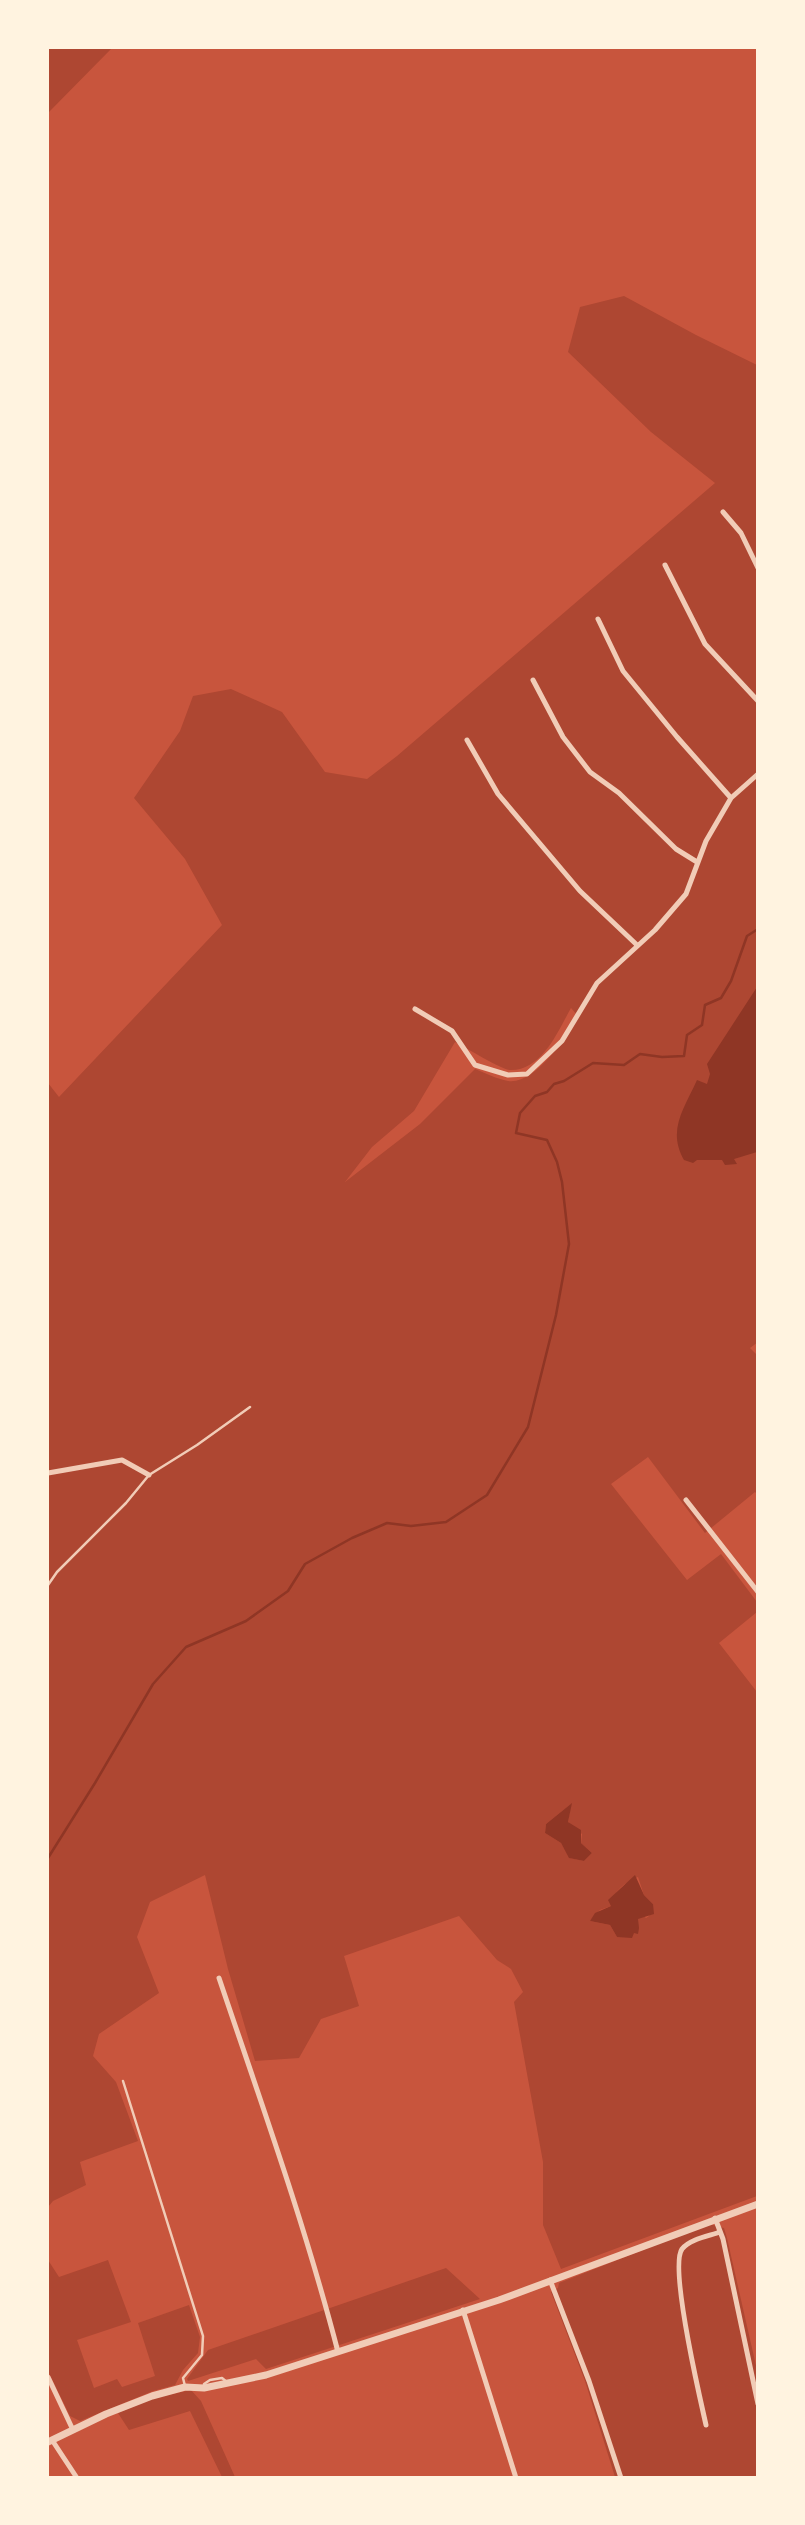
<svg xmlns="http://www.w3.org/2000/svg" width="805" height="2525" font-family="Ubuntu,sans-serif">
<style>
.green{fill:#ae4732;fill-rule:evenodd}
.water{fill:#8f3625}
.lines{fill:none;stroke-linecap:round;stroke-linejoin:round}
.stream{stroke:#8f3625;stroke-width:2.5}
.service{stroke:#f1ccb7;stroke-width:2.5}
.minor{stroke:#f1ccb7;stroke-width:5}
.tertiary{stroke:#f1ccb7;stroke-width:7}
</style>
<rect width="100%" height="100%" fill="#c8553d"/>
<path class="green" d="M48 48H112L48 113Z
M624 296 696 335 757 365 758 1342 750 1348 758 1356 757 1494 755 1492 705 1533 648 1457 611 1484 687 1580 721 1554 757 1602V1612L719 1643 757 1692V2196L561 2269 543 2225V2162L514 2002 523 1992 511 1969 497 1960 459 1916 344 1956 359 2006 321 2019 299 2058 255 2061 228 1969 205 1875 150 1902 137 1937 159 1993 99 2034 93 2056 116 2082 138 2141 80 2162 86 2185 53 2201 48 2207V1083L59 1097 222 925 185 859 134 798 180 731 193 696 231 689 282 712 325 772 367 779 397 756 715 483 651 432 568 352 580 307ZM571 1008 579 1017C566 1037 535 1085 508 1081 497 1079 485 1073 475 1069L420 1124 345 1182 372 1147 414 1111 455 1042C465 1047 502 1070 510 1070 542 1071 558 1031 571 1008ZM571 1804 568 1822 582 1834 581 1843 592 1853 584 1861 570 1858 561 1843 545 1833 546 1824ZM638 1877 644 1895 653 1904 649 1916 646 1918 643 1915 637 1919 627 1937H617L610 1925 590 1921 600 1910 611 1906C613 1891 624 1883 638 1877Z
M709 2224 724 2228 727 2238 757 2370V2477H615L585 2381 551 2292 558 2288 559 2283Z
M48 2260 59 2277 108 2260 131 2322 77 2340 94 2388 117 2379 122 2387 155 2376 138 2323 189 2305 200 2337 198 2353 183 2370 175 2385 153 2391 80 2421 70 2416 48 2371Z
M446 2268 480 2299 266 2369 256 2359 188 2381 187 2379 208 2350Z
M191 2390 201 2401 235 2477H222L190 2411 129 2430 118 2413 154 2398Z"/>
<path class="water" d="M757 987V1152L734 1159 737 1164 725 1165 722 1160H697L693 1163 684 1160C667 1130 684 1109 697 1080L707 1084 710 1074 707 1064Z
M572 1803 568 1822 581 1830V1843L592 1853 584 1861 569 1858 561 1843 545 1833 546 1824Z
M635 1875 644 1895 653 1904 654 1914 638 1919 639 1928 638 1934 634 1933 632 1938 617 1937 610 1925 590 1921 595 1913 611 1906 608 1900Z"/>
<g class="lines">
<path class="stream" d="M48 1858 95 1783 153 1684 186 1647 246 1621 288 1591 305 1564 352 1538 387 1523 411 1526 446 1522 487 1495 528 1427 556 1315 569 1244 562 1182 557 1162 547 1140 516 1133 520 1113 535 1096 547 1092 554 1084 564 1081 593 1063 624 1065 640 1054 662 1057 684 1056 687 1035 702 1025 705 1005 721 998 731 981 747 936 758 929"/>
<path class="service" d="M48 1585 57 1572 126 1503 149 1475 197 1445 250 1407
M123 2081 203 2336 202 2355 183 2378 185 2386
M204 2387V2384L210 2380 222 2378 227 2382"/>
<path class="minor" d="M723 512 741 533 758 568
M665 565 705 644 758 701
M598 619 623 671 677 737 731 798
M533 680 563 737 590 772 619 793 676 849 697 862
M467 740 498 794 580 891 637 945
M415 1009 452 1031 475 1065 508 1075 527 1074 562 1041 597 983 655 930 686 894 706 841 731 798 758 774
M48 1473 122 1460 149 1475
M686 1500 758 1592
M219 1978C261 2102 305 2225 338 2352
M715 2218 723 2239 758 2404
M550 2280 589 2381 621 2478
M463 2310 516 2478
M48 2377 73 2430
M706 2425C700 2398 669 2267 682 2249 690 2239 709 2236 720 2232
M52 2440 77 2478"/>
<path class="tertiary" d="M48 2442 106 2414 152 2396 185 2387 204 2388 266 2375 499 2300 758 2204"/>
</g>
<rect width="805" height="2525" fill="none" stroke="#fff3e0" stroke-width="98"/>
</svg>
